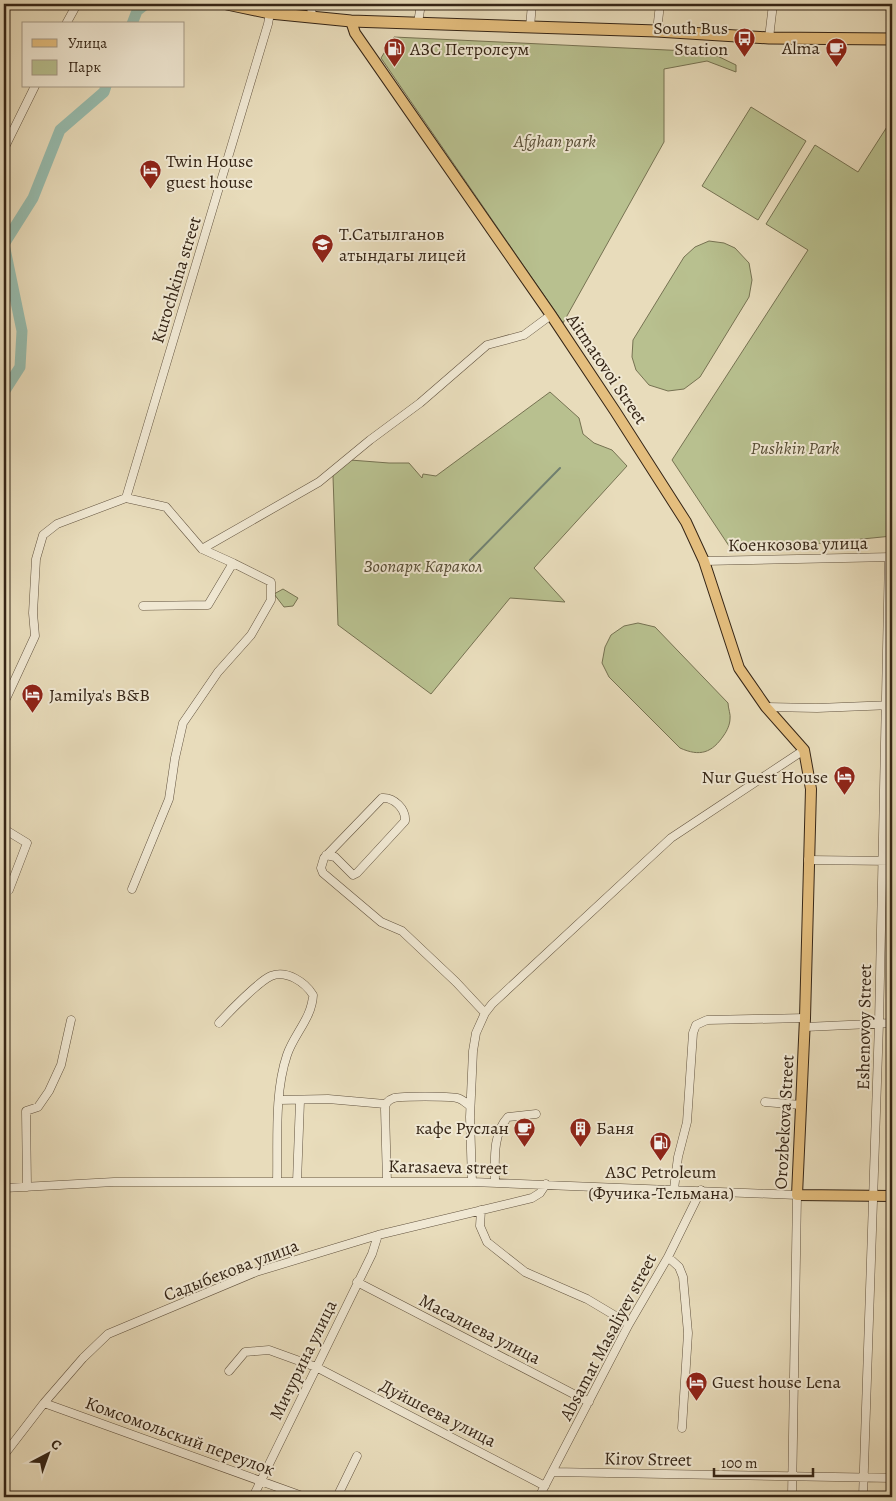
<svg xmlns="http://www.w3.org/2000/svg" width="896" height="1501" font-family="Alegreya,serif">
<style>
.green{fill:#b8c08f;stroke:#767252}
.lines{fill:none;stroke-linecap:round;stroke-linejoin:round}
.stream{stroke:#708071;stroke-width:2}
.river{stroke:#97bcae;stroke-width:11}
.minor-casing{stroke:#62533f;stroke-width:9}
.major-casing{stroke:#352516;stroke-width:12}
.highway-casing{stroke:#352516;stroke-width:13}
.minor{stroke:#f0e8d3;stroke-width:8}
.major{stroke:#e4be7e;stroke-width:10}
.highway{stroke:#e4be7e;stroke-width:11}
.labels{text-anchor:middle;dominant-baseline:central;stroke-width:4;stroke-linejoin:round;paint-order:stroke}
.poi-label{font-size:18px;fill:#352516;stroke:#f0e8d3;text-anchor:start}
.park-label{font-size:18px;font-style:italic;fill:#564c34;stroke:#f0e8d3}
.street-label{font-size:18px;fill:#352516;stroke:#f0e8d3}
</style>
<rect width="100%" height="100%" fill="#e8dcbb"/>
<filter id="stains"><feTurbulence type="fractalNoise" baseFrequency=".004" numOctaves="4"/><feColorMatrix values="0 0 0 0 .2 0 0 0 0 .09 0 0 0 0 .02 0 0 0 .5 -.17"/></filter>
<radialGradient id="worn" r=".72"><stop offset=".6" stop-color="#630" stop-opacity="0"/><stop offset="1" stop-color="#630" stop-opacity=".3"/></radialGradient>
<path class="green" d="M394 37 709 52 736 65V72L707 61 664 69V142L563 323 381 58Z
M751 107 806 141 758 220 702 186Z
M892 119V536L733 552 672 460 808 250 766 224 815 145 858 172Z
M709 241 724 243 735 248 749 263 752 280 749 297 700 377 684 389 668 391 649 385 636 370 632 357 633 340 684 257 695 247Z
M550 392 579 418 583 434 594 443 612 450 627 466 534 568 565 602 510 598 431 694 338 625 333 476 350 460 389 463H409L422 478 423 474 436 476Z
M283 589 298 598 293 606 284 607 274 594Z
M638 623 655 627 728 703C728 708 731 715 730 719 730 724 727 731 724 735 712 753 700 757 680 748L609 677 602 663 605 647 611 635 624 626Z"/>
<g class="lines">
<path class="stream" d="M470 560 560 468"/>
<path class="river" d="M132 24 137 11 146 4
M4 392 20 367 22 331 4 244 33 198 60 130 104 92 106 86"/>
<defs>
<path id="minor" d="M311 18 312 4
M418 23 421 4
M66 24 77 4
M530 27 532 4
M657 31 660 4
M769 38 773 4
M4 149 35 86
M126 498 268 24 270 13
M126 498 166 507 202 549 233 563 208 605 143 606
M202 549 319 482 370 440 420 403 487 345 524 335 551 315
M704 561 892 557
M4 703 35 636 33 613 36 559 43 535 57 524 126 498
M766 707 817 708 892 705
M4 829 27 843 9 890
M326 855 335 857 353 875 357 873 405 821C406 809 394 797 382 798L324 858 321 868 323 873 381 922 402 931 456 982 485 1013
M808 860 892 861
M132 889 169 799 175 758 183 723 218 672 251 635 271 600V582L233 563
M219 1023C228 1013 259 981 271 976 287 970 305 982 313 995 312 1018 294 1034 287 1055 274 1093 278 1142 277 1182
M805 1027 892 1023
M279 1100 328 1099 385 1104
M765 1102 801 1105
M297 1182 300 1101
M387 1182 385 1109C385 1103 388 1100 394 1098 402 1096 448 1096 457 1098 462 1099 466 1103 470 1106
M472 1182 470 1117 473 1051 476 1033 485 1013 492 1004 671 838 804 750
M495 1183C495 1161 492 1134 508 1117L536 1114
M27 1187 26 1111 38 1107 49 1091 61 1065 71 1020
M4 1188 114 1182H472L797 1195 792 1497
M674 1189 678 1157 687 1122 693 1033 696 1025 707 1020 805 1018
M481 1210 480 1226 487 1242 525 1272 587 1299 629 1324
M668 1257 679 1267 683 1277 688 1333 682 1428
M357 1282 589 1402
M229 1371 245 1352 269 1350 316 1367 545 1486
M44 1403 305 1497
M4 1455 44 1403 83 1358 108 1334 256 1272 378 1235 532 1198 540 1193 546 1184
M552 1472 892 1478
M253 1497 372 1254 378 1235
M337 1497 357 1456
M539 1497 629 1324 668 1257 701 1190
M863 1497 879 1023 889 557"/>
<path id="major" d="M351 21 355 33 551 315 615 411 686 522 704 561 739 668 766 707 804 750 811 789 805 1018 797 1195 892 1196"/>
<path id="highway" d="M227 4 270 13 351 21 657 31 769 38 892 39"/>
</defs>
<use href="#minor" class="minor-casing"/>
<use href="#major" class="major-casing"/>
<use href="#highway" class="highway-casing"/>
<use href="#minor" class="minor"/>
<use href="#major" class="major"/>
<use href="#highway" class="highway"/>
</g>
<defs>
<symbol id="bus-pin" viewBox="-11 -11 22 30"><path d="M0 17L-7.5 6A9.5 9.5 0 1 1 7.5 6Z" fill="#8f2418" stroke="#f0e8d3"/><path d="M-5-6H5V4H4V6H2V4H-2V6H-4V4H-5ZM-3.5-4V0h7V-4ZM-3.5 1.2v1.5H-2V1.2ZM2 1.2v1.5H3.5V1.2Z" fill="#fff"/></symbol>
<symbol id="cafe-pin" viewBox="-11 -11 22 30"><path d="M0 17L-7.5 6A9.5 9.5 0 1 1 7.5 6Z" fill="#8f2418" stroke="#f0e8d3"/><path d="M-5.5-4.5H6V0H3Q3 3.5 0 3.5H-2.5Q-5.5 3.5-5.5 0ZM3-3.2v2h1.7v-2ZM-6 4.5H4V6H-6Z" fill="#fff"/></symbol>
<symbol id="fuel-pin" viewBox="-11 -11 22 30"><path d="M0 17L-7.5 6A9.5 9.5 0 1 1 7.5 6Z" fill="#8f2418" stroke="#f0e8d3"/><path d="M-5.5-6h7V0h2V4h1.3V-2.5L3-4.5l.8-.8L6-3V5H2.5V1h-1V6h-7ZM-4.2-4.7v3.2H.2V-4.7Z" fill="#fff"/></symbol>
<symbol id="hotel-pin" viewBox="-11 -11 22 30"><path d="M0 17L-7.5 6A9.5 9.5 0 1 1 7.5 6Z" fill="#8f2418" stroke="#f0e8d3"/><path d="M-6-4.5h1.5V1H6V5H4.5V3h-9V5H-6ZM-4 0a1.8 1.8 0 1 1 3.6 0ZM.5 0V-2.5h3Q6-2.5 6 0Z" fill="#fff"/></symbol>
<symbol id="school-pin" viewBox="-11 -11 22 30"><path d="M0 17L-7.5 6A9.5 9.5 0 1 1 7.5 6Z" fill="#8f2418" stroke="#f0e8d3"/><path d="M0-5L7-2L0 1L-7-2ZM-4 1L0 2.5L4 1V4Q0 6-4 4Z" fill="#fff"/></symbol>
<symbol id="building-pin" viewBox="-11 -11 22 30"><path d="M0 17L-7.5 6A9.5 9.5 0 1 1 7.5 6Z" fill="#8f2418" stroke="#f0e8d3"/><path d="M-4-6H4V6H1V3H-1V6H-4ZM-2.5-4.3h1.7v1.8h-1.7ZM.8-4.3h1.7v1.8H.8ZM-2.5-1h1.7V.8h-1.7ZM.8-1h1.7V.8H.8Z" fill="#fff"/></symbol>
</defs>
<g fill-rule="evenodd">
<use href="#bus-pin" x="732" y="26" width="25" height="34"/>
<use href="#cafe-pin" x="824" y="36" width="25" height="34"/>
<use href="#fuel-pin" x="382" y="36" width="25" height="34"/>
<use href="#hotel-pin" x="138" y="158" width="25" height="34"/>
<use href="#school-pin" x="310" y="232" width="25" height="34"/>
<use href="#hotel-pin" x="20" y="682" width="25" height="34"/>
<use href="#hotel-pin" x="832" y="764" width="25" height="34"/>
<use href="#cafe-pin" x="512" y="1116" width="25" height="34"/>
<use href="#building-pin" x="568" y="1116" width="25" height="34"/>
<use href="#fuel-pin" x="648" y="1130" width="25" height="34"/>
<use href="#hotel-pin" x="684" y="1370" width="25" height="34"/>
</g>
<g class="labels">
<g class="poi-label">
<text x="728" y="28" text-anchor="end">South Bus<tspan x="728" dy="21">Station</tspan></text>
<text x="820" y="48" text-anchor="end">Alma</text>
<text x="410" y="49">АЗС Петролеум</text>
<text x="166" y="161">Twin House<tspan x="166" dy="21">guest house</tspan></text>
<text x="339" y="234">Т.Сатылганов<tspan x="339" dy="21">атындагы лицей</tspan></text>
<text x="49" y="695">Jamilya's B&amp;B</text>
<text x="828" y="777" text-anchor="end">Nur Guest House</text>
<text x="509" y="1128" text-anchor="end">кафе Руслан</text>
<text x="596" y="1128">Баня</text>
<text x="661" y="1172" text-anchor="middle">АЗС Petroleum<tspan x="661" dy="21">(Фучика-Тельмана)</tspan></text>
<text x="712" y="1382">Guest house Lena</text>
</g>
<g class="park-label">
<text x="555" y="141">Afghan park</text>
<text x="795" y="448">Pushkin Park</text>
<text x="423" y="566">Зоопарк Каракол</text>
</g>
<g class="street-label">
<text transform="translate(176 280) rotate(-73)">Kurochkina street</text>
<text transform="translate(607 369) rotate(56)">Aitmatovoi Street</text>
<text transform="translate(798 544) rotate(-1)">Коенкозова улица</text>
<text transform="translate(864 1027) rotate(-89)">Eshenovoy Street</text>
<text transform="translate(784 1122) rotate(-87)">Orozbekova Street</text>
<text transform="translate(448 1167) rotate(1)">Karasaeva street</text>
<text transform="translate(231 1270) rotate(-21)">Садыбекова улица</text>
<text transform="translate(480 1329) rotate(27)">Масалиева улица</text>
<text transform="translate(608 1337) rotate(-62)">Absamat Masaliyev street</text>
<text transform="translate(303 1360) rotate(-64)">Мичурина улица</text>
<text transform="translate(438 1413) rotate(27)">Дуйшеева улица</text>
<text transform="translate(180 1436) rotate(20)">Комсомольский переулок</text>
<text transform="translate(648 1459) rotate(1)">Kirov Street</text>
</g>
</g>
<rect width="896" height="1501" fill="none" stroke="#e8dcbb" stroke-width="20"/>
<rect x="5" y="5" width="886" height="1491" fill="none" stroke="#352516" stroke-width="2.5"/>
<rect x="10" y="10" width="876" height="1481" fill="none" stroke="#352516"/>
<rect x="22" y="22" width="162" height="65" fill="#f0e8d3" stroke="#a59a87"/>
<rect x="32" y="39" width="25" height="8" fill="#e4be7e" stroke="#a59a87"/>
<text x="68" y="48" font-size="15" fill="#352516">Улица</text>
<rect x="32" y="60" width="25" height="15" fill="#b8c08f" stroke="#a59a87"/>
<text x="68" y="72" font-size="15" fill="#352516">Парк</text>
<g transform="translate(48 1454) rotate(41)" stroke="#f0e8d3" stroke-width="4" paint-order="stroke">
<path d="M0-4L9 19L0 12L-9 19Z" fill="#352516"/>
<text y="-8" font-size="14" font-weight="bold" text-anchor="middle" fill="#352516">С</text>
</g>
<path d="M714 1468v8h99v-8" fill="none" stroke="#352516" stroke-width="2.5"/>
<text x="721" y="1468" font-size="15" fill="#352516" stroke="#f0e8d3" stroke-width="4" paint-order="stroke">100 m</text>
<rect width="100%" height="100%" filter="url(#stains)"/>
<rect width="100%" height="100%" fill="url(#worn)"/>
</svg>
